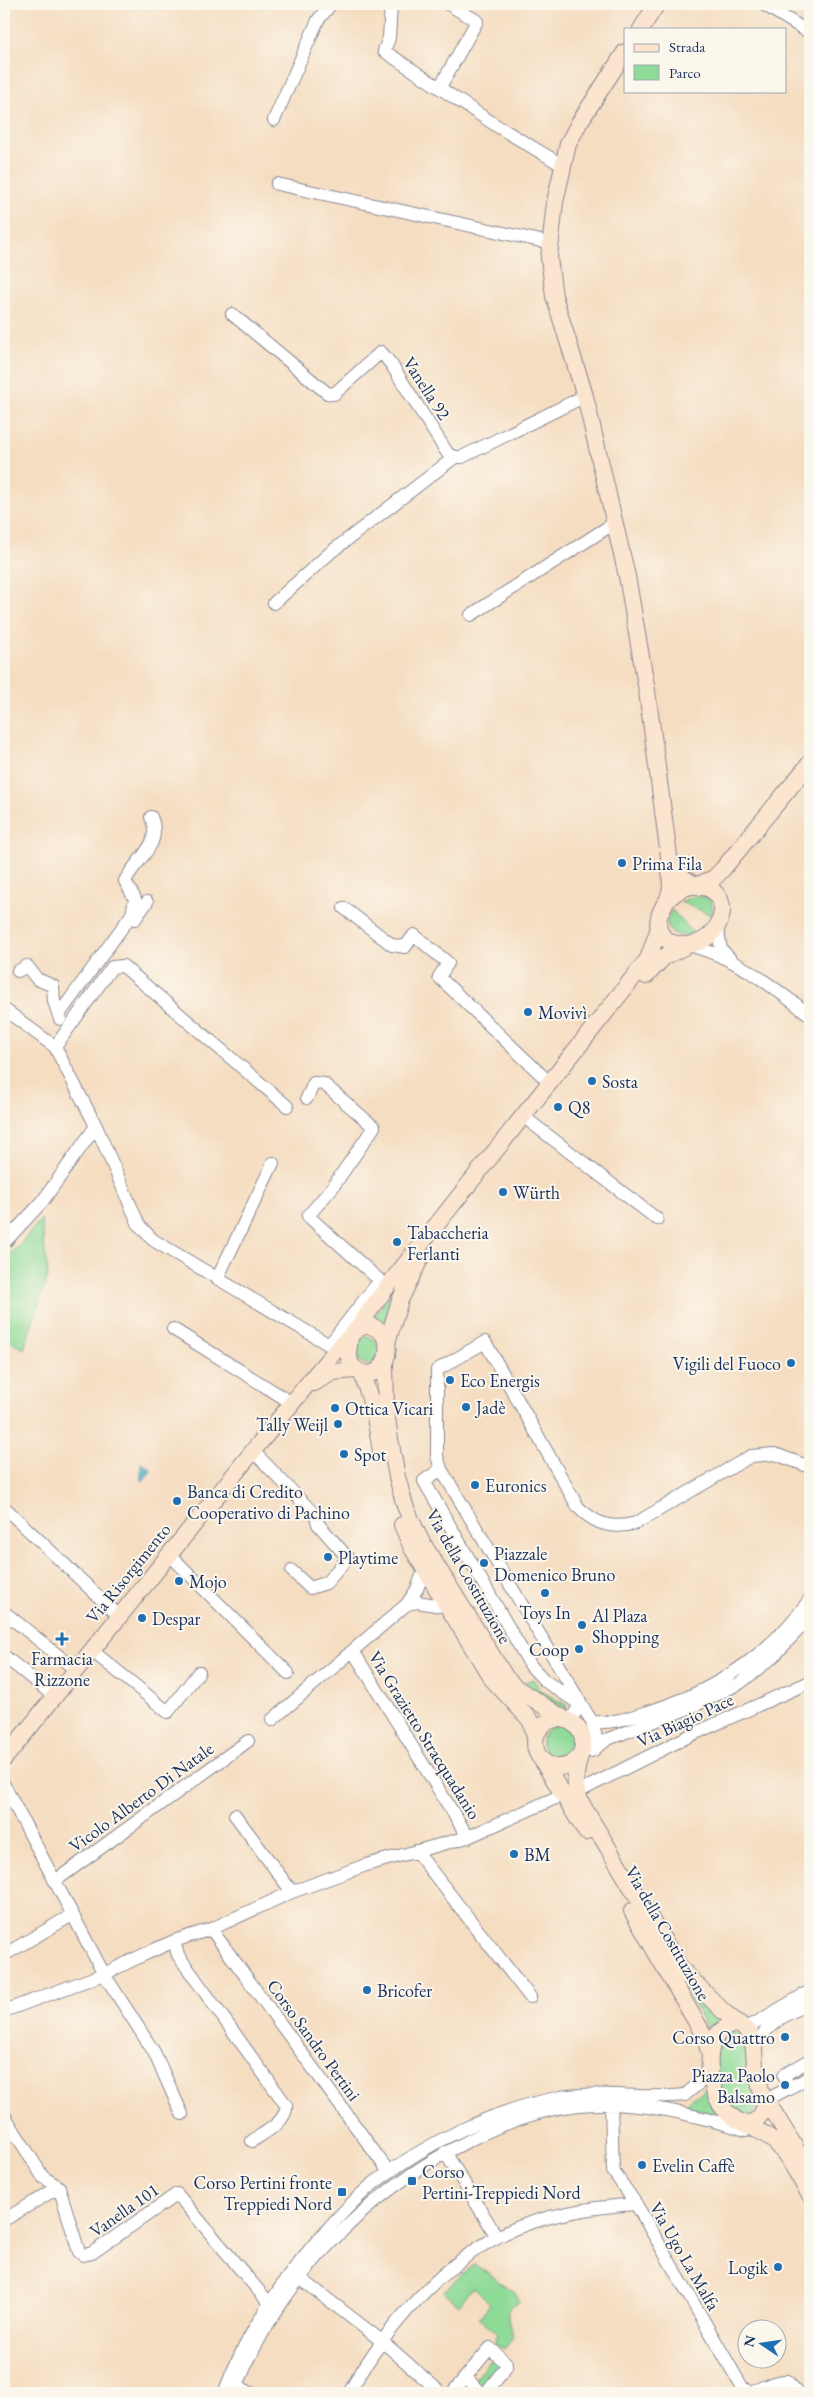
<svg xmlns="http://www.w3.org/2000/svg" width="814" height="2397" font-family="'EB Garamond',serif">
<style>
.green{fill:#8eda97;stroke:#54847a}
.water{fill:#46adc6;stroke:#306e92}
.lines{fill:none;stroke-linecap:round;stroke-linejoin:round}
.street-casing{stroke:#888690;stroke-width:14}
.secondary-casing{stroke:#888690;stroke-width:18}
.street{stroke:#fff;stroke-width:12}
.secondary{stroke:#fce5cf;stroke-width:16}
.poi-dot{fill:#1f6fb2;stroke:#fbf7ec;stroke-width:2}
.labels{text-anchor:middle;dominant-baseline:central;stroke-width:4;stroke-linejoin:round;paint-order:stroke}
.street-label{font-size:18px;fill:#1b2f5e;stroke:#fbf7ec}
.poi-label{font-size:18px;fill:#1b2f5e;stroke:#fbf7ec;text-anchor:start}
</style>
<rect width="100%" height="100%" fill="#fbf7ec"/>
<filter id="ink" filterUnits="userSpaceOnUse"><feTurbulence type="fractalNoise" baseFrequency=".02" numOctaves="2"/><feDisplacementMap in="SourceGraphic" scale="10" xChannelSelector="R" yChannelSelector="G"/><feConvolveMatrix kernelMatrix="1 2 1 2 8 2 1 2 1" color-interpolation-filters="sRGB"/></filter>
<filter id="wash" filterUnits="userSpaceOnUse"><feTurbulence type="fractalNoise" baseFrequency=".0096" numOctaves="4" result="noise"/><feDisplacementMap in="SourceGraphic" scale="20" xChannelSelector="R" yChannelSelector="G"/><feGaussianBlur stdDeviation="1.12" result="paint"/><feColorMatrix in="noise" values="0 0 0 0 0 0 0 0 0 0 0 0 0 0 0 0 0 1.4 0 .05"/><feComposite in="paint" operator="in"/></filter>
<g filter="url(#wash)">
<rect width="100%" height="100%" fill="#f5ddc1"/>
<path class="green" d="M695 896 706 897 712 902V915L680 902Z
M672 910 694 934C683 937 677 936 668 929L667 918Z
M41 1219 48 1276 24 1349 4 1337V1259L19 1246Z
M400 1282 386 1327 371 1320Z
M367 1336 376 1340C381 1350 379 1360 369 1366L359 1361 358 1342Z
M533 1679 541 1691 566 1705 567 1710 520 1684Z
M542 1742a17 17 0 1 1 34 0a17 17 0 1 1-34 0Z
M679 1975 725 2021 710 2035Z
M730 2031 743 2033 760 2103 752 2116 743 2117 735 2114 718 2082 716 2054 724 2036Z
M708 2087 723 2116 687 2107 688 2102Z
M474 2264 514 2292 519 2302C501 2308 510 2325 513 2338L504 2349 495 2344 498 2333 479 2318 490 2304 473 2287 459 2305 443 2292Z
M495 2360 502 2365 483 2388 475 2379 488 2362Z"/>
<path class="water" d="M141 1463 150 1468 151 1471 143 1481 141 1478Z"/>
</g>
<g filter="url(#ink)">
<g class="lines">
<defs>
<path id="street" d="M391 4 389 38 384 51 497 126 562 165
M763 4 810 33
M440 87 477 21 448 4
M274 120 318 20 331 4
M277 184 550 243
M232 314 327 393 334 394 381 352 391 364 448 454 455 457H462L585 396
M274 603 331 552 455 457
M471 615 616 522
M344 908 392 945 405 947 414 935 448 963 439 977 551 1084
M135 919 147 902
M717 927 721 949 730 959
M689 945C740 959 770 985 810 1015
M18 971 27 966 37 979 53 986 54 1001 60 1019
M4 1009 55 1047 96 1126 139 1225 153 1240 336 1349
M60 1013 132 914 135 899 125 881C137 857 163 846 151 817
M55 1047 112 967 123 966 287 1106
M307 1098 314 1083 324 1084 374 1127 332 1188 308 1216 387 1287
M524 1117 657 1219
M4 1243 42 1202 96 1126
M217 1279 273 1163
M173 1329 292 1403
M329 1345 380 1280
M253 1451 316 1516 318 1524 348 1558 326 1583 310 1588 292 1571
M441 1469 424 1481 531 1666 545 1681 578 1703
M4 1507 119 1616
M169 1554 288 1673
M407 1604 417 1602 448 1607
M4 1612 76 1670
M91 1650 168 1712 199 1672
M353 1651 468 1837
M4 1656 54 1696
M272 1720 407 1604 417 1589 425 1568
M570 1721 580 1705
M592 1722C614 1724 631 1717 651 1711 716 1690 770 1655 810 1599
M594 1750 596 1737 592 1722 441 1469 437 1456V1370L485 1342 578 1507C595 1524 612 1530 636 1523L751 1456 775 1454 810 1467
M591 1751 608 1739 692 1707 740 1683 774 1656 810 1617
M4 1785 104 1974 154 2052 182 2114
M576 1793 691 1735 810 1682
M235 1815 292 1892
M416 1851 530 1997
M55 1881 248 1741
M211 1929 389 2172
M174 1941 178 1955 286 2105C288 2121 264 2133 252 2141
M4 1955 72 1915
M4 2011 104 1974 143 1955 174 1941 211 1929 292 1892 366 1865 468 1837 562 1795
M743 2027 754 2024 810 1991
M754 2050C766 2022 785 2016 810 2002
M790 2089 784 2075 810 2060
M766 2100 810 2077
M611 2104 613 2171 636 2204 742 2387 748 2392C762 2390 772 2380 787 2381L798 2393
M4 2115 43 2177 59 2187 79 2252 83 2255 92 2253 177 2194 269 2303
M445 2152 497 2237
M4 2220 59 2187
M300 2278 383 2342 441 2393
M466 2377 480 2393
M237 2386 251 2393
M224 2393C248 2329 286 2273 333 2223 346 2209 359 2195 374 2183 427 2142 494 2110 561 2097 602 2090 644 2100 685 2095L704 2079 709 2063
M234 2393C276 2284 364 2193 468 2141 503 2123 540 2109 579 2105 637 2100 691 2114 746 2130
M349 2393C385 2328 444 2259 514 2229 552 2213 595 2207 636 2204
M452 2393 490 2348 506 2363V2367L486 2393"/>
<path id="secondary" d="M641 29 657 4
M625 52 579 123 568 144 555 202 549 258 554 296 585 396 627 576 647 691 670 864 671 888 668 899
M670 864C677 872 684 880 694 884 702 888 711 886 717 895 722 901 723 909 721 917 709 960 642 950 662 909 668 896 680 888 695 885
M698 885 714 878 722 870 810 763
M646 976 664 957 686 946
M354 1332 387 1287 648 959 659 928
M387 1343 400 1300 421 1257
M385 1363 386 1411 390 1439 397 1477 405 1506 420 1539 506 1678 515 1687 564 1719
M362 1374 374 1411 381 1451
M314 1383 333 1372 356 1370
M402 1525 412 1548 492 1679 531 1721 535 1738
M535 1743a24 24 0 1 1 48 0a24 24 0 1 1-48 0Z
M582 1749C575 1773 571 1785 584 1808L681 1969 724 2012 751 2034 754 2050 755 2068 765 2105C762 2116 757 2122 745 2124
M540 1757 586 1832
M4 1759 292 1403C305 1389 352 1323 369 1326 405 1332 383 1397 351 1365L348 1353 350 1338
M632 1911 705 2037 710 2055
M740 2024C699 2025 706 2085 723 2108 736 2125 758 2126 774 2141 789 2155 799 2178 810 2195
M764 2096 810 2172"/>
</defs>
<use href="#street" class="street-casing"/>
<use href="#secondary" class="secondary-casing"/>
<use href="#street" class="street"/>
<use href="#secondary" class="secondary"/>
</g>
</g>
<g class="poi-dot">
<circle cx="622" cy="863" r="5"/>
<circle cx="528" cy="1012" r="5"/>
<circle cx="592" cy="1081" r="5"/>
<circle cx="558" cy="1107" r="5"/>
<circle cx="503" cy="1192" r="5"/>
<circle cx="397" cy="1242" r="5"/>
<circle cx="791" cy="1363" r="5"/>
<circle cx="450" cy="1380" r="5"/>
<circle cx="466" cy="1407" r="5"/>
<circle cx="335" cy="1408" r="5"/>
<circle cx="338" cy="1424" r="5"/>
<circle cx="344" cy="1454" r="5"/>
<circle cx="475" cy="1485" r="5"/>
<circle cx="177" cy="1501" r="5"/>
<circle cx="328" cy="1557" r="5"/>
<circle cx="484" cy="1563" r="5"/>
<circle cx="179" cy="1581" r="5"/>
<circle cx="545" cy="1593" r="5"/>
<circle cx="142" cy="1618" r="5"/>
<circle cx="582" cy="1625" r="5"/>
<path d="M59.5 1631.5h5v5h5v5h-5v5h-5v-5h-5v-5h5z"/>
<circle cx="579" cy="1649" r="5"/>
<circle cx="514" cy="1854" r="5"/>
<circle cx="367" cy="1990" r="5"/>
<circle cx="785" cy="2037" r="5"/>
<circle cx="785" cy="2085" r="5"/>
<circle cx="642" cy="2165" r="5"/>
<rect x="407" y="2176" width="10" height="10" rx="2.5"/>
<rect x="337" y="2187" width="10" height="10" rx="2.5"/>
<circle cx="778" cy="2267" r="5"/>
</g>
<g class="labels">
<g class="street-label">
<text transform="translate(427 388) rotate(57)">Vanella 92</text>
<text transform="translate(128 1573) rotate(-51)">Via Risorgimento</text>
<text transform="translate(469 1576) rotate(60)">Via della Costituzione</text>
<text transform="translate(685 1720) rotate(-25)">Via Biagio Pace</text>
<text transform="translate(425 1735) rotate(58)">Via Grazietto Stracquadanio</text>
<text transform="translate(141 1797) rotate(-36)">Vicolo Alberto Di Natale</text>
<text transform="translate(668 1933) rotate(60)">Via della Costituzione</text>
<text transform="translate(314 2040) rotate(54)">Corso Sandro Pertini</text>
<text transform="translate(124 2210) rotate(-35)">Vanella 101</text>
<text transform="translate(685 2256) rotate(60)">Via Ugo La Malfa</text>
</g>
<g class="poi-label">
<text x="632" y="863">Prima Fila</text>
<text x="538" y="1012">Movivì</text>
<text x="602" y="1081">Sosta</text>
<text x="568" y="1107">Q8</text>
<text x="513" y="1192">Würth</text>
<text x="407" y="1232">Tabaccheria<tspan x="407" dy="21">Ferlanti</tspan></text>
<text x="781" y="1363" text-anchor="end">Vigili del Fuoco</text>
<text x="460" y="1380">Eco Energis</text>
<text x="476" y="1407">Jadè</text>
<text x="345" y="1408">Ottica Vicari</text>
<text x="328" y="1424" text-anchor="end">Tally Weijl</text>
<text x="354" y="1454">Spot</text>
<text x="485" y="1485">Euronics</text>
<text x="187" y="1491">Banca di Credito<tspan x="187" dy="21">Cooperativo di Pachino</tspan></text>
<text x="494" y="1553">Piazzale<tspan x="494" dy="21">Domenico Bruno</tspan></text>
<text x="338" y="1557">Playtime</text>
<text x="189" y="1581">Mojo</text>
<text x="545" y="1612" text-anchor="middle">Toys In</text>
<text x="592" y="1615">Al Plaza<tspan x="592" dy="21">Shopping</tspan></text>
<text x="152" y="1618">Despar</text>
<text x="569" y="1649" text-anchor="end">Coop</text>
<text x="62" y="1658" text-anchor="middle">Farmacia<tspan x="62" dy="21">Rizzone</tspan></text>
<text x="524" y="1854">BM</text>
<text x="377" y="1990">Bricofer</text>
<text x="775" y="2037" text-anchor="end">Corso Quattro</text>
<text x="775" y="2075" text-anchor="end">Piazza Paolo<tspan x="775" dy="21">Balsamo</tspan></text>
<text x="652" y="2165">Evelin Caffè</text>
<text x="422" y="2171">Corso<tspan x="422" dy="21">Pertini-Treppiedi Nord</tspan></text>
<text x="332" y="2182" text-anchor="end">Corso Pertini fronte<tspan x="332" dy="21">Treppiedi Nord</tspan></text>
<text x="768" y="2267" text-anchor="end">Logik</text>
</g>
</g>
<rect width="814" height="2397" fill="none" stroke="#fbf7ec" stroke-width="20"/>
<rect x="624" y="28" width="162" height="65" fill="#fbf7ec" stroke="#a1a7b3"/>
<rect x="634" y="44" width="25" height="8" fill="#fce5cf" stroke="#a1a7b3"/>
<text x="669" y="52" font-size="15" fill="#1b2f5e">Strada</text>
<rect x="634" y="65" width="25" height="15" fill="#8eda97" stroke="#a1a7b3"/>
<text x="669" y="78" font-size="15" fill="#1b2f5e">Parco</text>
<g transform="translate(762 2344) rotate(283)"><circle r="24" fill="#fbf7ec" stroke="#a1a7b3"/>
<path d="M0-4L9 19L0 12L-9 19Z" fill="#1f6fb2"/>
<text y="-8" font-size="14" font-weight="bold" text-anchor="middle" fill="#1b2f5e">N</text>
</g>
</svg>
